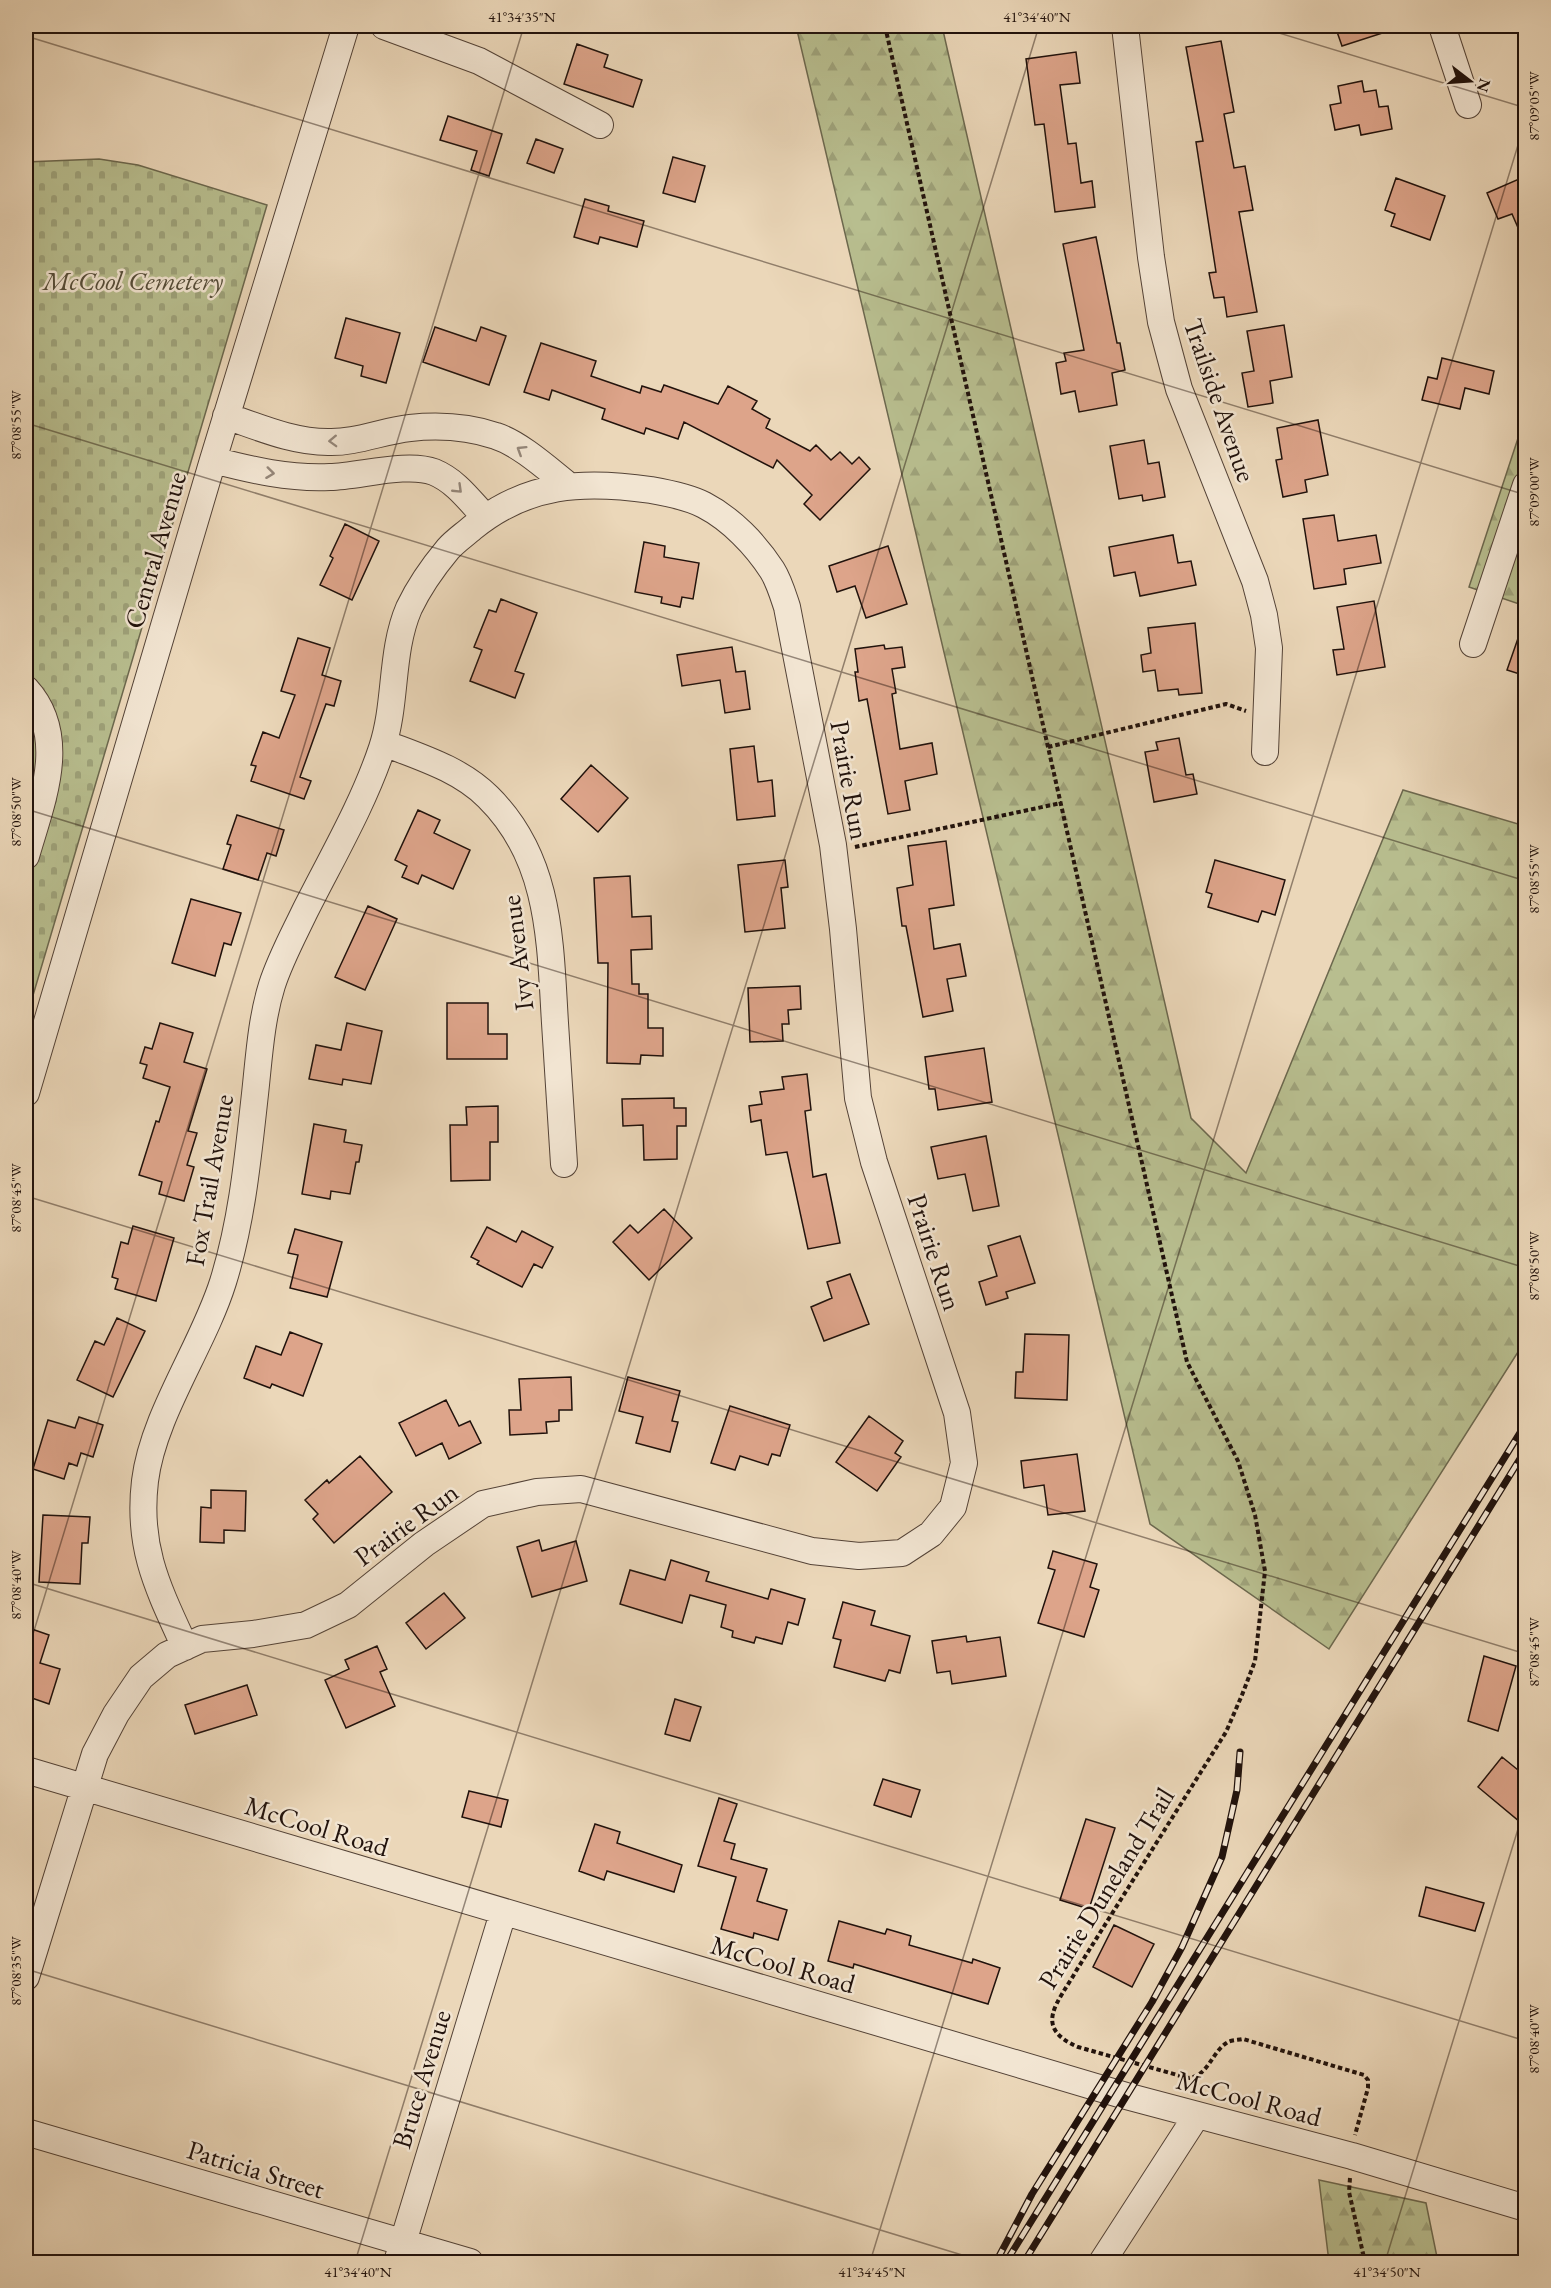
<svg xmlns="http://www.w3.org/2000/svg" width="1551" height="2288" font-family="'EB Garamond',serif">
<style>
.forest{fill:url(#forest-firs);stroke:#6c684e;stroke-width:1.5}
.cemetery{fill:url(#cemetery-stones);stroke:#6c684e;stroke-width:1.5}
.building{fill:#dda48a;stroke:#21120c;stroke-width:1.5}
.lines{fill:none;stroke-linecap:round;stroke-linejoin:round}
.minor-casing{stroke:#544337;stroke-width:28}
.path{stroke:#21120c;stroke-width:4;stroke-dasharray:4.5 3;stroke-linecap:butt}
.minor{stroke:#f2e5d2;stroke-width:26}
.rail-casing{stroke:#21120c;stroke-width:7}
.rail{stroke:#f2e5d2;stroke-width:4.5;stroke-dasharray:14;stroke-linecap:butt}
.oneway{stroke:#948679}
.ticks{fill:none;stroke:#21120c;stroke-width:1.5;stroke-opacity:0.45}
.labels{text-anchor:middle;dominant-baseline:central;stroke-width:5;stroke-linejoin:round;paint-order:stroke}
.park-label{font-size:27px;font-style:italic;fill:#564e3a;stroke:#f2e5d2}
.street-label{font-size:27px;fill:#21120c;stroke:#f2e5d2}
.neatline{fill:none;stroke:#21120c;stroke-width:2}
.ticks-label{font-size:15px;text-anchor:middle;fill:#21120c}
</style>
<defs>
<pattern id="forest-firs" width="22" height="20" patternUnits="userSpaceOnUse" patternTransform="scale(1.5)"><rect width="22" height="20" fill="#b8be8f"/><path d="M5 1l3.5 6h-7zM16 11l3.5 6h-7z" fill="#9ea27a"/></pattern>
<pattern id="cemetery-stones" width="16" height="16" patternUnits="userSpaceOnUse" patternTransform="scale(1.5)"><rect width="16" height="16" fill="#b8be8f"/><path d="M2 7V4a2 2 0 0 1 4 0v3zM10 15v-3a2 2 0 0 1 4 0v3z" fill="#9ea27a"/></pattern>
</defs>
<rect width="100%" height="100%" fill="#ebd7b9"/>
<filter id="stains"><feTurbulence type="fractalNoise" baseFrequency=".00333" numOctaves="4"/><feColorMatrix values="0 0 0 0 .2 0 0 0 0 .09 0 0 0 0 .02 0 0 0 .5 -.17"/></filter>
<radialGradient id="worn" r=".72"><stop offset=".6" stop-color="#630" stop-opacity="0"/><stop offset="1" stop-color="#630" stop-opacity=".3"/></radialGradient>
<path class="forest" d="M796 26H942L1191 1118 1246 1173 1403 790 1525 826V1341L1329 1649 1150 1524Z
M1525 417V606L1469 587Z
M1319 2180 1426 2203 1438 2262H1329Z"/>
<path class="cemetery" d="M99 159 138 165 267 205 26 1019V162Z"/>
<path class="building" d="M1335 26H1395V29L1342 46Z
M1221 41 1234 112 1224 114 1234 168 1245 166 1253 210 1239 212 1257 312 1227 317 1224 297 1214 298 1209 273 1216 272 1196 142 1203 141 1186 47Z
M577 44 608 55 604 67 642 80 633 107 564 84Z
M1076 52 1080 83 1060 85 1068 144 1076 143 1081 183 1092 181 1095 207 1055 212 1044 124 1035 125 1026 59Z
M1362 81 1364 92 1376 90 1379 107 1388 106 1392 129 1361 135 1359 125 1335 130 1330 105 1341 103 1338 86Z
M448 116 502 134 489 176 471 170 477 151 440 140Z
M536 139 563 149 554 173 527 163Z
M673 157 705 166 695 202 663 193Z
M1526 176V246L1512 214 1498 219 1487 193Z
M1396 178 1445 196 1430 240 1391 226 1395 214 1385 210Z
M585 199 609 206 608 211 644 221 637 247 600 237 598 244 574 237Z
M1096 237 1117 343H1120L1125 370 1112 373 1117 405 1079 412 1075 391 1061 394 1056 363 1066 361 1064 353 1084 350 1063 244Z
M346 318 400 333 386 383 361 376 363 366 335 358Z
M1284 325 1292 377 1270 381 1273 403 1248 407 1242 373 1254 371 1247 331Z
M435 327 476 341 481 327 506 336 489 385 423 362Z
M541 343 596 361 591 376 640 393 642 386 661 392 664 385 718 404 728 386 757 401 752 409 770 419 766 428 810 451 816 445 831 460 840 452 852 464 859 457 870 469 820 520 804 504 812 495 777 460 773 468 684 422 678 439 646 428 644 434 602 419 605 409 552 390 549 400 524 392Z
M1442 358 1494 371 1489 394 1465 388 1460 409 1422 400 1428 377 1437 379Z
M1318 420 1328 475 1305 480 1307 492 1283 497 1276 460 1282 459 1277 428Z
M1144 440 1148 464 1159 462 1165 497 1143 501 1142 495 1119 499 1110 446Z
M1334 515 1338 541 1376 535 1381 563 1344 569 1346 584 1314 589 1303 519Z
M345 524 379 541 352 600 320 585 333 558 330 556Z
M1173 535 1178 563 1191 561 1196 585 1140 596 1135 572 1114 576 1109 547Z
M644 542 665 546 664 557 699 563 693 599 682 597 680 607 661 603 662 597 635 592Z
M888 546 907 604 866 618 855 586 837 592 829 566Z
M501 599 537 613 515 671 524 674 515 698 470 681 482 650 474 647 489 610 496 612Z
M1374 601 1385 667 1337 675 1333 650 1344 649 1337 607Z
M1195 623 1202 693 1179 695 1178 689 1158 691 1155 670 1143 672 1141 655 1151 653 1148 628Z
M1523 624H1526V676L1507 670Z
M298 638 330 648 322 675 341 681 334 706 326 704 300 777 311 781 304 799 251 781 256 766 251 765 263 732 279 738 295 695 281 691Z
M884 645 885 649 902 647 905 667 892 669 896 693 892 694 900 749 932 743 937 774 905 781 910 810 888 814 867 699 859 701 855 672H858L855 649Z
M732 647 736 672 745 671 750 709 725 713 720 680 682 686 677 655Z
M1179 738 1186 775 1193 774 1197 794 1154 802 1145 752 1158 750 1156 742Z
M754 746 758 782 772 780 775 816 737 820 730 749Z
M591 765 628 798 598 832 561 799Z
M418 810 440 820 434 833 470 850 453 889 422 875 418 884 402 877 407 866 395 860Z
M237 815 284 830 276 856 267 853 258 880 223 869 231 845 227 844Z
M946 841 954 905 929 909 934 949 960 944 966 976 947 979 953 1011 923 1017 906 926H902L897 888 913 885 908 846Z
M785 860 788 887 781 888 785 928 745 932 738 865Z
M1215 860 1285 880 1275 915 1262 911 1258 922 1208 907 1212 894 1206 892Z
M630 876 632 917 651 916 652 949 631 950 632 984H639V994H648V1028H663V1056L641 1055 640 1064 607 1063 608 963H598L594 878Z
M191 899 241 913 231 945 224 943 215 976 172 963Z
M368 906 397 919 365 990 335 977Z
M800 986 801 1009 788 1010 789 1024H782L783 1041 750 1042 748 988Z
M447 1003H488V1034H507V1059H447Z
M160 1023 193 1033 184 1062 207 1069 188 1131 197 1133 187 1165 194 1167 184 1201 159 1194 162 1182 139 1175 156 1121 159 1122 170 1087 143 1078 147 1065 140 1063 145 1047 152 1049Z
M347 1023 382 1031 371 1084 343 1079 342 1085 309 1079 316 1045 341 1050Z
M984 1048 992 1102 938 1110 935 1089H929L925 1057Z
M807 1074 811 1110 805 1111 813 1177 826 1174 840 1243 808 1249 787 1152 766 1155 761 1120 751 1122 749 1106 762 1104 760 1092 784 1089 782 1077Z
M674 1098V1108H686V1126H677V1159L644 1160 643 1125 623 1126 622 1099Z
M498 1106V1142H490V1180L451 1181 450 1125H467L466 1107Z
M314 1124 346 1130 344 1142 362 1145 359 1162H356L350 1194 331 1191 330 1199 302 1194Z
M986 1136 999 1206 973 1211 965 1174 938 1179 931 1147Z
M664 1209 692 1238 649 1280 613 1242 630 1225 638 1233Z
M133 1226 174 1238 156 1301 115 1289 118 1279 112 1277 121 1242 128 1244Z
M487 1227 516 1242 522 1231 553 1247 542 1268 534 1264 522 1287 477 1264 479 1261 471 1257Z
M295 1229 342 1242 327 1297 290 1288 298 1255 288 1253Z
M1020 1236 1035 1283 1006 1292 1008 1298 986 1305 979 1282 997 1276 988 1246Z
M850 1274 869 1324 824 1341 811 1307 832 1298 827 1282Z
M117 1318 145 1331 113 1397 77 1380 95 1341 104 1345Z
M290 1332 322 1344 303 1396 272 1384 270 1388 244 1378 256 1346 281 1355Z
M1025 1334 1069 1335 1067 1400 1015 1398 1016 1372H1023Z
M571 1377 572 1410H559V1421L546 1422 547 1433 510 1435 509 1410H521L519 1379Z
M628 1377 680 1391 672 1421 678 1422 670 1452 636 1443 643 1417 619 1411Z
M446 1400 459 1426 470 1421 481 1443 449 1459 442 1443 416 1456 399 1423Z
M730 1406 790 1425 780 1456 772 1454 768 1465 740 1456 735 1470 711 1463Z
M869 1416 903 1441 895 1453 901 1457 877 1491 836 1462Z
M79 1417 103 1425 93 1457 81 1453 77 1466 69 1463 64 1479 33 1469 48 1420 75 1428Z
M1077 1454 1085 1511 1048 1515 1044 1485 1024 1488 1021 1461Z
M360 1456 392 1492 334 1543 313 1519 318 1514 305 1500 327 1480 329 1483Z
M211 1490 246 1491 245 1531 224 1530V1543L200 1542 201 1507 211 1508Z
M43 1515 90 1517 88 1543H82L80 1584 39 1582Z
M539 1540 542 1551 576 1541 587 1581 532 1597 517 1547Z
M1053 1551 1097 1564 1090 1587 1099 1590 1084 1637 1038 1623 1055 1570 1048 1568Z
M671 1560 709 1572 706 1581 768 1599 771 1589 805 1599 798 1625 788 1622 782 1644 756 1637 754 1643 732 1637 733 1631 721 1627 726 1605 690 1595 682 1623 620 1604 630 1570 665 1580Z
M444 1593 465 1618 426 1649 406 1623Z
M843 1602 875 1611 871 1625 910 1636 900 1673 889 1670 885 1681 834 1667 841 1640 833 1638Z
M26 1627 49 1635 40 1663 60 1669 49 1704 26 1696Z
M966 1636 967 1642 1000 1637 1006 1676 952 1684 950 1671 937 1673 932 1641Z
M377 1646 387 1669 380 1672 395 1706 346 1728 325 1680 349 1669 345 1660Z
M1484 1656 1516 1666 1498 1731 1468 1721Z
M247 1685 257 1715 195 1734 185 1705Z
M675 1699 701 1707 690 1741 665 1734Z
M1502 1757 1523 1774 1518 1780 1526 1786V1827L1478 1787Z
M883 1779 920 1790 911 1817 874 1805Z
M469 1791 508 1800 501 1827 462 1817Z
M719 1798 737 1804 724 1841 735 1844 731 1859 767 1869 757 1901 787 1910 778 1940 754 1933 753 1938 721 1929 736 1877 698 1866Z
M1086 1819 1115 1828 1089 1909 1060 1900Z
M595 1824 620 1832 617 1843 682 1865 674 1892 607 1871 604 1880 579 1871Z
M1426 1887 1484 1903 1475 1931 1419 1916Z
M839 1921 885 1934 887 1929 911 1936 909 1945 972 1963 973 1959 1000 1968 988 2004 854 1964 853 1968 828 1961Z
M1114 1925 1154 1944 1132 1987 1093 1967Z"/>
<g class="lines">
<defs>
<path id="minor" d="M384 26 479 61 600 125
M1125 26 1151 257 1161 322 1179 389 1255 581 1264 615 1269 648 1265 752
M1442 26 1468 105
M226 416C259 427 292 442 328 442 356 443 382 431 410 428 438 425 469 427 496 436 519 443 549 470 568 485
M213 460C251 470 290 479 330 477 360 476 408 462 434 472 456 481 470 501 485 517
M1473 644 1526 485
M26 689C70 737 41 803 26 856
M384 743C420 757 460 769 488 797 551 859 550 942 555 1023 558 1070 561 1117 564 1164
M26 1093 213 460 346 26
M26 1770 1126 2096 1352 2156 1526 2208
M26 1977 95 1754 116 1714 141 1677 167 1655 202 1639 253 1634 306 1625 348 1605 424 1544 483 1504 537 1492 581 1489 812 1551 859 1556 902 1553 931 1534 953 1507 964 1463 957 1413 874 1162 858 1098 843 929 833 845 787 607C783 595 779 581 772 570 756 545 731 519 704 505 689 497 668 493 651 490 583 480 527 483 472 528 464 535 455 541 448 549 433 567 419 587 409 608 390 652 397 703 382 748 363 805 331 859 304 913 293 936 280 960 272 985 261 1020 259 1058 255 1094 248 1157 242 1221 223 1282 203 1346 153 1415 145 1481 137 1548 158 1588 185 1647
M26 2132 470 2262
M397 2262 503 1913
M1102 2262 1197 2115"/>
</defs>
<use href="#minor" class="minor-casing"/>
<path class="path" d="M885 26 1187 1362 1238 1461 1255 1515 1265 1571 1255 1661 1242 1695 1226 1732 1076 1971C1058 2003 1032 2027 1078 2047L1188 2078C1209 2076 1211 2052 1228 2042 1231 2040 1239 2040 1243 2039L1364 2075 1368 2080V2088L1355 2135
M1048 747 1226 704 1246 711
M855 847 1061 803
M1350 2178 1349 2192 1365 2262"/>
<use href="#minor" class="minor"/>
<defs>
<path id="rail" d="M996 2262 1032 2194 1152 2002 1182 1947 1222 1857 1237 1790 1240 1752
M1006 2262 1526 1423
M1024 2262 1526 1449"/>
</defs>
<use href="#rail" class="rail-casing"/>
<use href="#rail" class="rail"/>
</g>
<defs><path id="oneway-chevron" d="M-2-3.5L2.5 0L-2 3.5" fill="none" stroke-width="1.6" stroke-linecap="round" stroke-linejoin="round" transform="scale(1.5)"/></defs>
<g class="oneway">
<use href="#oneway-chevron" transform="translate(333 441) rotate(178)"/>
<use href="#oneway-chevron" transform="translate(521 450) rotate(-148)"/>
<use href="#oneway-chevron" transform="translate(270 473) rotate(7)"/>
<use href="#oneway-chevron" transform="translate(458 489) rotate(44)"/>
</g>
<path class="ticks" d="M1256 26 1526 108M26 36 1526 495M26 423 1526 881M26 809 1526 1268M26 1196 1526 1654M26 1582 1526 2041M26 1657 524 26M26 1969 985 2262M355 2262 1039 26M870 2262 1526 119M1385 2262 1526 1803"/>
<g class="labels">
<g class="park-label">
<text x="133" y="280">McCool Cemetery</text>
</g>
<g class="street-label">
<text transform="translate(1220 400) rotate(71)">Trailside Avenue</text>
<text transform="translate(155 550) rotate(-74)">Central Avenue</text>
<text transform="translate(850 780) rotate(80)">Prairie Run</text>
<text transform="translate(517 953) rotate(-97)">Ivy Avenue</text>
<text transform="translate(209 1180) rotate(-80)">Fox Trail Avenue</text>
<text transform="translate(935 1252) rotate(72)">Prairie Run</text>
<text transform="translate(406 1524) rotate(-36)">Prairie Run</text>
<text transform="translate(317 1826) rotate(17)">McCool Road</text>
<text transform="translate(1106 1888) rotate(-58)">Prairie Duneland Trail</text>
<text transform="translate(783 1964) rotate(16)">McCool Road</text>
<text transform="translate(421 2079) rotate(-73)">Bruce Avenue</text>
<text transform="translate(1249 2098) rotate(15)">McCool Road</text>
<text transform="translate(256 2169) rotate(17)">Patricia Street</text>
</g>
</g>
<rect width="1551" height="2288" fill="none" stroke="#ebd7b9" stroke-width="66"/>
<g transform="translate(1470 81) rotate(107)" stroke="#f2e5d2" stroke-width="4.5" paint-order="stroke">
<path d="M0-4.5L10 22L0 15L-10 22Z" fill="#21120c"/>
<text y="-9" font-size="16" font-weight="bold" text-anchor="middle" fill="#21120c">N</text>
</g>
<rect x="33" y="33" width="1485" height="2222" class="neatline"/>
<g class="ticks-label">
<text x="522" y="22">41°34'35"N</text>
<text x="1037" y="22">41°34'40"N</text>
<text transform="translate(1534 106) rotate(-90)" y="5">87°09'05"W</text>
<text transform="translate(16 425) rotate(-90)" y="5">87°08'55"W</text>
<text transform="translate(1534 492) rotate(-90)" y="5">87°09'00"W</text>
<text transform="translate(16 812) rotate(-90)" y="5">87°08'50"W</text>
<text transform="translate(1534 879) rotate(-90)" y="5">87°08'55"W</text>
<text transform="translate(16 1198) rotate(-90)" y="5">87°08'45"W</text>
<text transform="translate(1534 1266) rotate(-90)" y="5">87°08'50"W</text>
<text transform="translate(16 1585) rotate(-90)" y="5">87°08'40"W</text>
<text transform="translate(1534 1652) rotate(-90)" y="5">87°08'45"W</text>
<text transform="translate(16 1971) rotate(-90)" y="5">87°08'35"W</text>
<text transform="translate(1534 2039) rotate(-90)" y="5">87°08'40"W</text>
<text x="358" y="2277">41°34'40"N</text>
<text x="872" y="2277">41°34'45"N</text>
<text x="1387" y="2277">41°34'50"N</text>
</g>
<rect width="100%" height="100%" filter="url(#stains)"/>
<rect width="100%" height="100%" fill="url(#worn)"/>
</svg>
